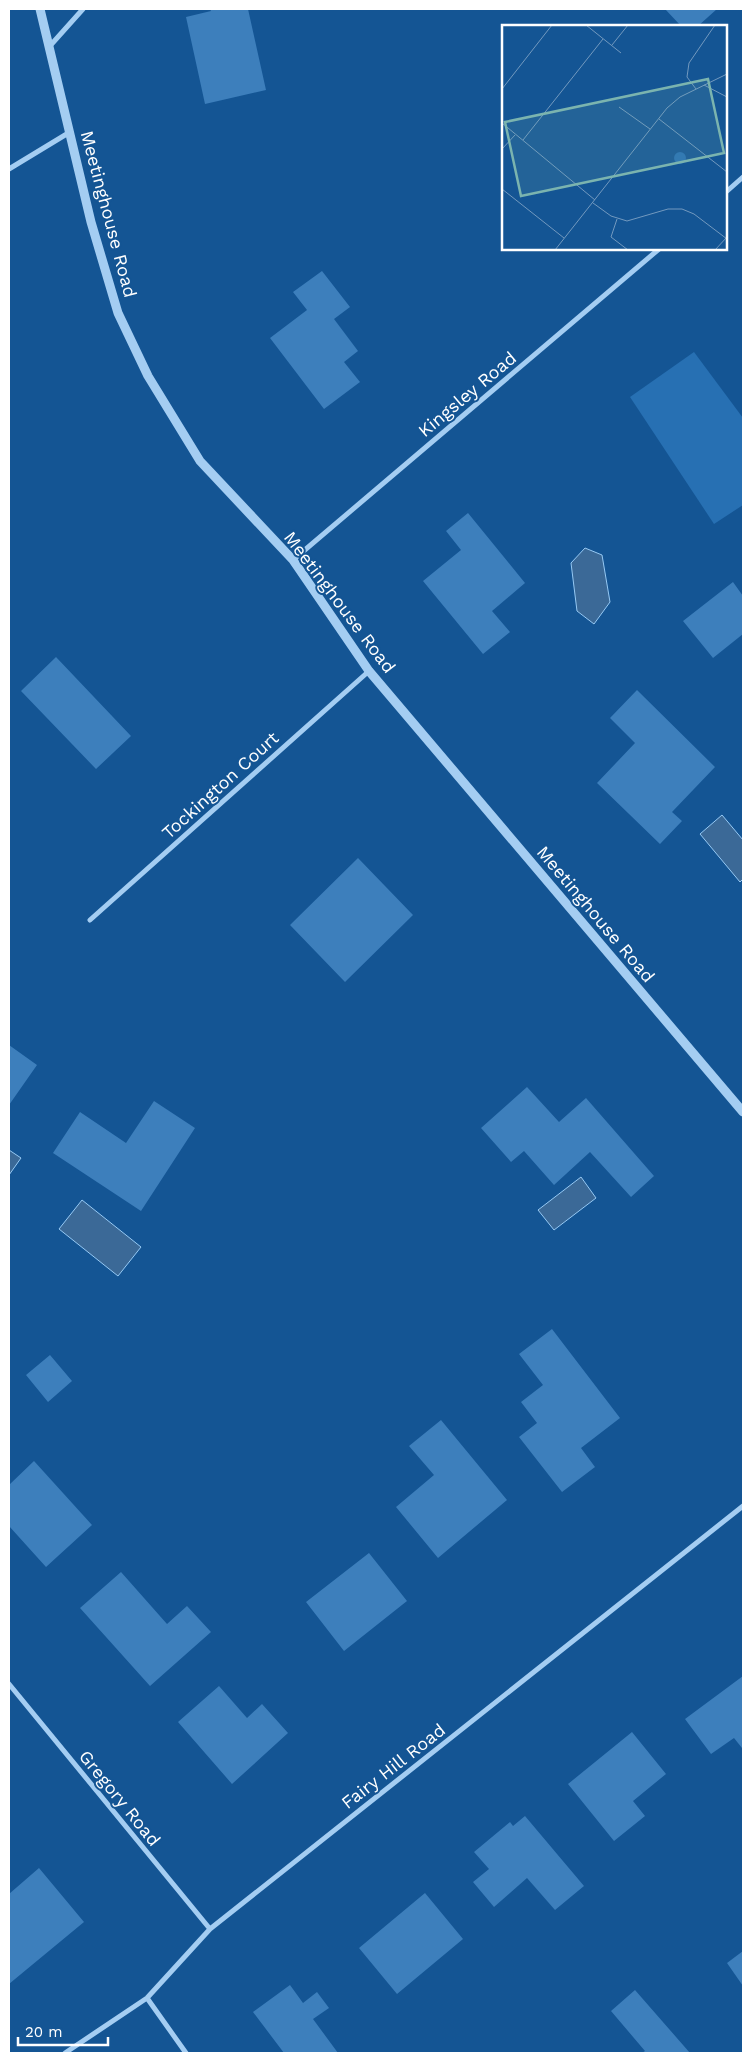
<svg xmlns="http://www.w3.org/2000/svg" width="752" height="2062" font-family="'Work Sans',sans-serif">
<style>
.green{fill:#2770b3}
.water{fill:#3b6997;stroke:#96c9f4}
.building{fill:#3d7fbc}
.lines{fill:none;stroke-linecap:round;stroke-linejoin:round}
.minor{stroke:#a4cdf2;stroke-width:5}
.tertiary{stroke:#a4cdf2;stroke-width:9}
.labels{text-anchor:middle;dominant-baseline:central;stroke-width:4;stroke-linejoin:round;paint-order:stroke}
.street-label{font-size:18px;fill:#fff;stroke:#145594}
.inset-road{fill:none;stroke:#7299bf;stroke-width:1}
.view{fill:#7bb4af;fill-opacity:0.15;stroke:#7bb4af;stroke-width:2.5}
.inset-edge{fill:none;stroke:#fff;stroke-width:2.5}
</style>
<rect width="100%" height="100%" fill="#145594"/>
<path class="green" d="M694 352 743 418V505L714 524 630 397Z"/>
<path class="water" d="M585 548 602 555 610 602 594 624 577 611 571 563Z
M722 815 743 840V879L740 882 700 834Z
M9 1150 21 1158 9 1175Z
M581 1177 596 1198 554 1230 538 1210Z
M82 1200 141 1247 118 1276 59 1229Z"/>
<path class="building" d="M210 9H248L266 90 205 104 186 17 211 11Z
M665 9H717L698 26H681Z
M322 271 350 307 334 319 358 351 344 362 360 382 324 409 270 338 307 310 293 292Z
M468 513 525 583 492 611 510 632 483 654 423 581 461 550 446 531Z
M733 582 743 596V634L713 658 683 621Z
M56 657 131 736 96 769 21 691Z
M637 690 715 767 672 812 682 821 660 844 597 783 635 743 610 718Z
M358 858 413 915 345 982 290 925Z
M9 1045 37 1065 9 1105Z
M527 1087 559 1122 586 1098 654 1176 631 1197 590 1152 554 1185 524 1151 511 1162 481 1128Z
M154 1101 195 1128 141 1211 53 1153 80 1112 126 1143Z
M552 1329 620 1418 581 1448 595 1467 562 1492 519 1437 537 1423 521 1402 543 1385 519 1354Z
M50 1355 72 1381 48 1402 26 1375Z
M441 1420 507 1500 438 1558 396 1507 434 1475 409 1446Z
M34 1461 92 1525 46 1567 9 1526V1485Z
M369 1553 407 1601 344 1651 306 1602Z
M121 1572 167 1624 187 1606 211 1632 150 1686 80 1608Z
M743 1676V1747L742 1748 734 1738 711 1754 685 1719Z
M219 1686 247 1718 262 1704 288 1733 232 1784 178 1722Z
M632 1732 666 1774 633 1801 645 1816 614 1841 568 1784Z
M525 1816 584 1886 555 1910 527 1878 494 1907 473 1882 489 1869 474 1852 510 1822 513 1826Z
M39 1868 84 1922 9 1984V1894Z
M425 1893 463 1939 397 1994 359 1948Z
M743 1951V1986L727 1963Z
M290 1985 303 2003 317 1992 329 2008 313 2019 338 2053H284L253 2012Z
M635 1990 690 2053H642L645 2051 611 2011Z"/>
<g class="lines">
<path class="minor" d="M49 47 83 9
M9 169 70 132
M726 192 743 177
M293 560 659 249
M90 920 369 671
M9 1684 210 1929
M147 1998 186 2053
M65 2053 147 1998 210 1929 743 1506"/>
<path class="tertiary" d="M40 9 91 222 118 313 148 376 200 461 293 560 369 671 743 1112"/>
</g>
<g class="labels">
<g class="street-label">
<text transform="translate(109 214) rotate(75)">Meetinghouse Road</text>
<text transform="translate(467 394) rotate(-40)">Kingsley Road</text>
<text transform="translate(340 602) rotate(53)">Meetinghouse Road</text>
<text transform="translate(220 785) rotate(-42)">Tockington Court</text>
<text transform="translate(596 914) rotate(50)">Meetinghouse Road</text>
<text transform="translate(393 1766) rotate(-38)">Fairy Hill Road</text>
<text transform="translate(120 1798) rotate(51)">Gregory Road</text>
</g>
</g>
<g transform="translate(502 25)">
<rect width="225" height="225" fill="#145594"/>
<path d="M172 133a6 6 0 1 1 12 0a6 6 0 1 1-12 0Z" fill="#2770b3"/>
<path class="inset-road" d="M84 0 119 28M110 20 126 0M202 60 225 72M0 64 50 0M194 64 185 52 187 38 213 0M117 82 148 104M157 94 225 147M0 98 93 175M21 115 101 14M0 124 13 110M0 164 62 213M91 178 109 191 125 196 166 184H180L192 189 225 214M115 194 109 212 126 225M53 225 165 83 178 72 225 49M213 225 225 212"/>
<path class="view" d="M206 54 222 128 19 171 3 97Z"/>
<rect width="225" height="225" class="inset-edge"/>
</g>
<rect width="752" height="2062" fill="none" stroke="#ffffff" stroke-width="20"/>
<path d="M18 2037v8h90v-8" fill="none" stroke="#ffffff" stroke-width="2.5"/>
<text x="25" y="2037" font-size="15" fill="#ffffff" stroke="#145594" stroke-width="4" paint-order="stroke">20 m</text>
</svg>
